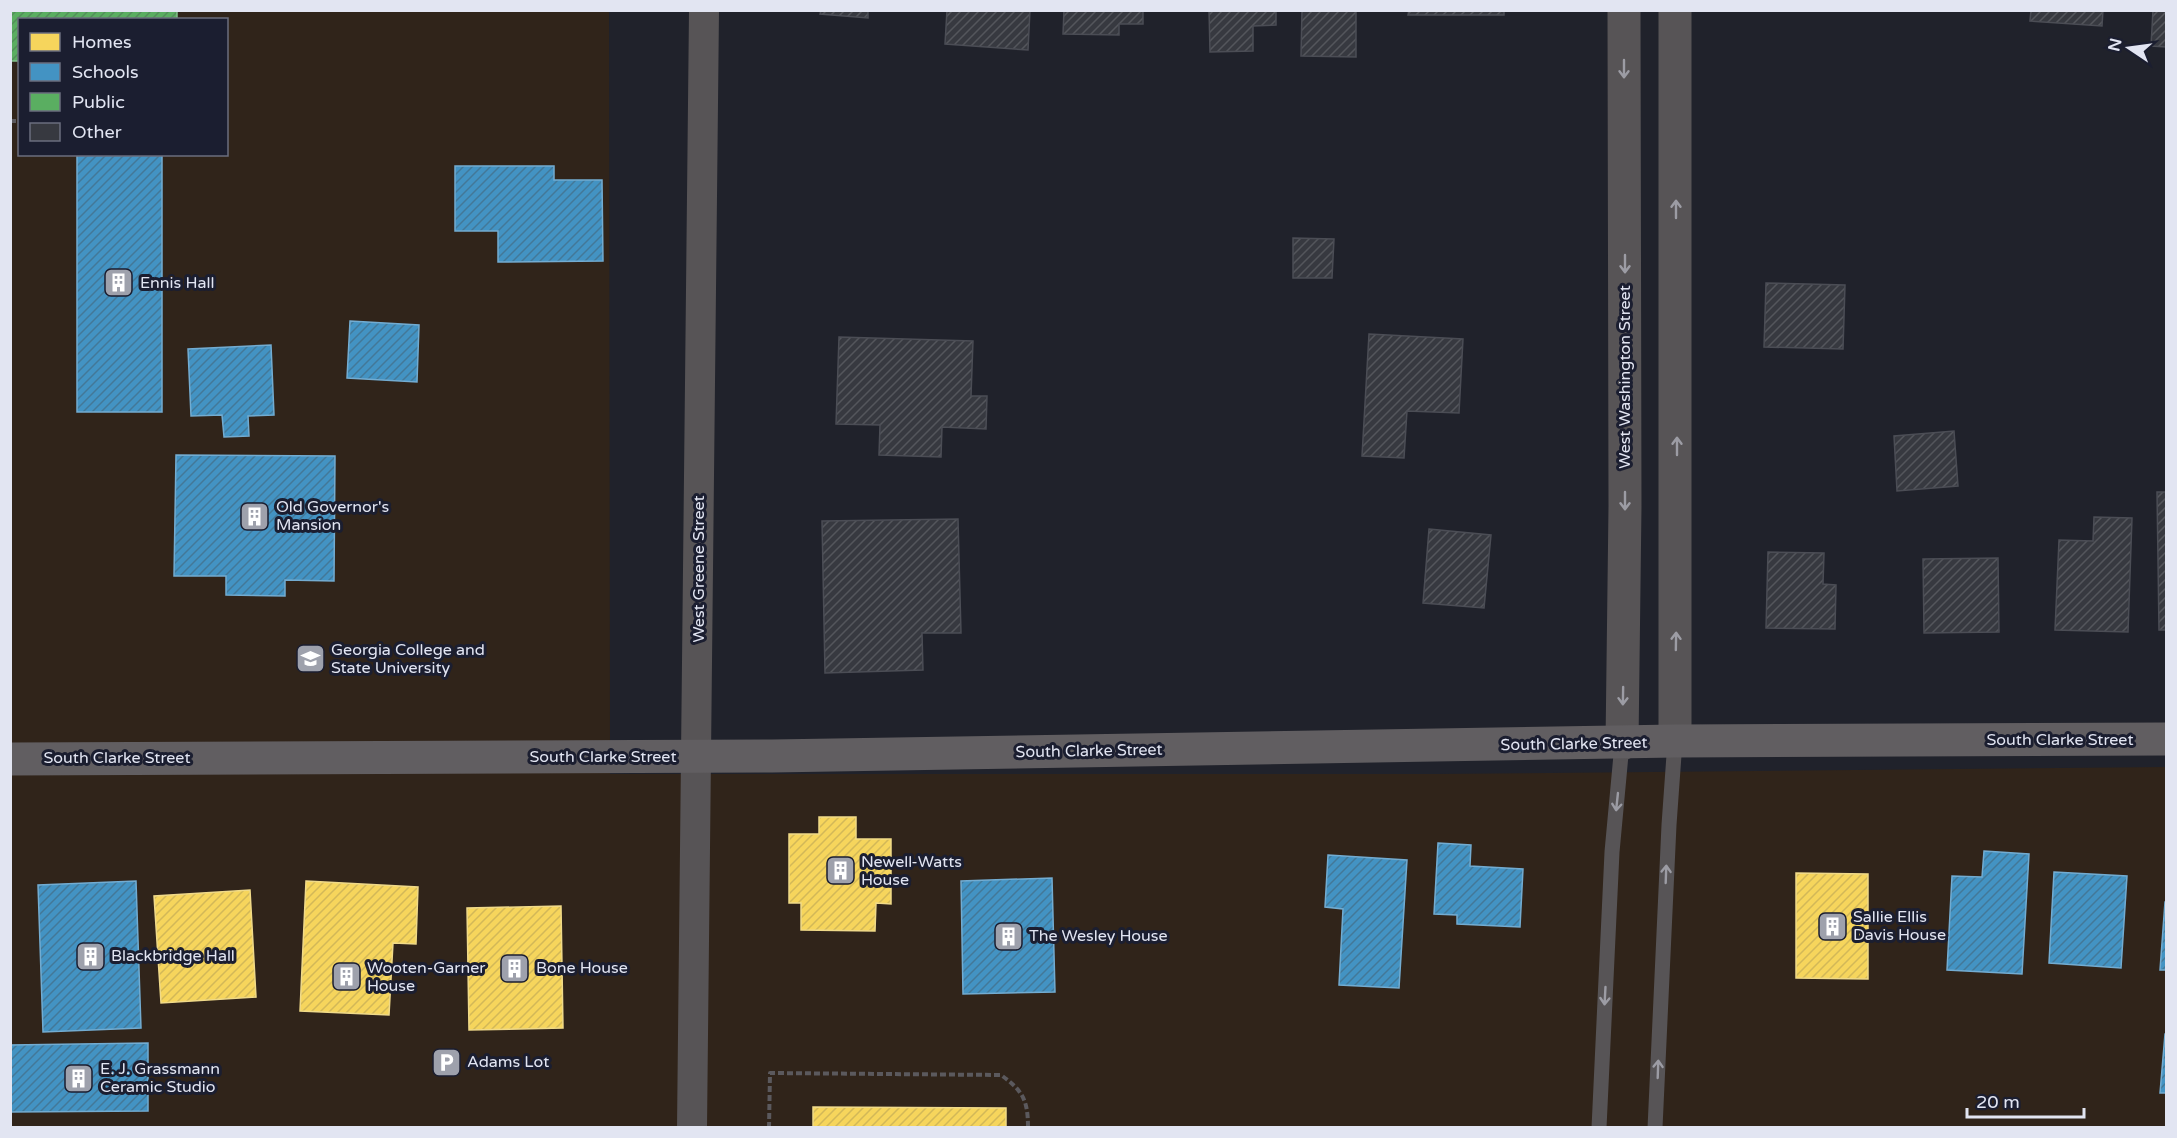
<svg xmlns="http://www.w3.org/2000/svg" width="2177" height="1138" font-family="'Varela Round',sans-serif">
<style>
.education{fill:#30241a;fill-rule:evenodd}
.homes{fill:url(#homes-hatch);stroke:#f0da89;stroke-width:1.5}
.schools{fill:url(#schools-hatch);stroke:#73acd1;stroke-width:1.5}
.public{fill:url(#public-hatch);stroke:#83be8c;stroke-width:1.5}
.building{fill:url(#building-hatch);stroke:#4b4d55;stroke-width:1.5}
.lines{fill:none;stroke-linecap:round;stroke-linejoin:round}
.path{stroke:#5b595d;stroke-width:4;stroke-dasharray:6 3;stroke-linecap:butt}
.service{stroke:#575456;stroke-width:15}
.minor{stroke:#575456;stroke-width:30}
.tertiary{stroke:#575456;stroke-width:33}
.primary{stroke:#615e61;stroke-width:33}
.oneway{stroke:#9c9ca4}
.labels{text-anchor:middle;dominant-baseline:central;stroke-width:6;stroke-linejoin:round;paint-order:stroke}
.poi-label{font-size:16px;fill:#e2e5f2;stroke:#1b1e30;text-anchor:start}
.street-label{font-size:16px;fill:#e2e5f2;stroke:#1b1e30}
</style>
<defs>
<pattern id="homes-hatch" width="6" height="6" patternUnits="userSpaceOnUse" patternTransform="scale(1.5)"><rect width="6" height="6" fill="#f6d55c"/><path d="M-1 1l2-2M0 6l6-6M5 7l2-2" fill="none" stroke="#d2b858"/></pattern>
<pattern id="schools-hatch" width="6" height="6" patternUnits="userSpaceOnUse" patternTransform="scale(1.5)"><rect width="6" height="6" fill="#4393c3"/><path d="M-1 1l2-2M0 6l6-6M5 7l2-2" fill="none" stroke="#437898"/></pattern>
<pattern id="public-hatch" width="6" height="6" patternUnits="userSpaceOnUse" patternTransform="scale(1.5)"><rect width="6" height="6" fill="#5aae61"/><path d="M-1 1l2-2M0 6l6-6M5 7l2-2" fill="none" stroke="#538e5a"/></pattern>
<pattern id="building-hatch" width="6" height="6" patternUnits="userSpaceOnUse" patternTransform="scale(1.5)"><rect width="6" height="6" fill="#373940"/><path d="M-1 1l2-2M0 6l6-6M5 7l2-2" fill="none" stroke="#54565c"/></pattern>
</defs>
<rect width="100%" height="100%" fill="#20222b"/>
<path class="education" d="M10 11H609L610 774H1437L2166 767V1127H11ZM20 20H226V154H20Z"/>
<path class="homes" d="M819 817H856V839H891V904L876 903 875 931 801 930V903H789V834H819Z
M1796 873 1868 874V979L1796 978Z
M306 881 418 887 416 944 393 943 389 1015 300 1011Z
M250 890 256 997 161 1003 154 896Z
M561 906 563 1028 469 1030 467 908Z
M813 1107 1006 1108V1128H813Z"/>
<path class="schools" d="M77 154H162V412H77Z
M455 166H554V180H602L603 261 498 262V231H455Z
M350 321 419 325 417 382 347 378Z
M271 345 274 415 248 416 249 436 224 437 222 415 191 416 188 349Z
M176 455 335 456 334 581 285 580V596L226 595V576H174Z
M1438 843 1471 845 1470 866 1523 869 1520 927 1457 924V915L1434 914Z
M1984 851 2029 854 2022 974 1947 970 1952 876 1982 877Z
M1328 855 1407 860 1399 988 1339 985 1343 909 1325 907Z
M2054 872 2127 876 2121 968 2049 963Z
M1052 878 1055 992 963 994 961 881Z
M136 881 141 1028 43 1032 38 885Z
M2165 902H2166V970H2160Z
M2165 1034H2166V1093H2160Z
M148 1043V1111L10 1112V1045Z"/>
<path class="public" d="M10 10H177V20H20V61H10Z"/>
<path class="building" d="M821 10H868V18L820 14Z
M947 10H1030L1028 50 945 44Z
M1064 10H1143V24H1119V35L1063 34Z
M1209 10H1276V25L1253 26V51L1210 52Z
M1302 10H1356V57L1301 56Z
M1409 10H1504V15H1408Z
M2031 10H2103L2102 26 2030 21Z
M2153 10H2166V47L2151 46Z
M1293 238 1334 239 1332 278H1293Z
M1766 283 1845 285 1843 349 1764 347Z
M1369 334 1463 339 1459 413 1407 411 1404 458 1362 456Z
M839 337 973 341 971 396H987L986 429 942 427 941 457 879 455 880 425 836 424Z
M1954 431 1958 486 1897 491 1894 436Z
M2157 492H2166V630H2159Z
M2094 517 2132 518 2128 632 2055 630 2059 540 2093 541Z
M958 519 961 633H922L923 670 825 673 822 521Z
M1429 529 1491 535 1484 608 1423 603Z
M1768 552 1824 553 1823 584 1836 585 1835 629 1766 628Z
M1998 558 1999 632 1924 633 1923 559Z"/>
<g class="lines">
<path class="path" d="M10 121H20
M769 1128 770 1073 1001 1075C1023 1091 1028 1100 1028 1128"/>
<path class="service" d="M1599 1128 1612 852 1622 744
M1655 1128 1669 825 1675 741"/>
<path class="minor" d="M692 1128 704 10"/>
<path class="tertiary" d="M1675 10V741
M1622 744 1625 506 1624 10"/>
<path class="primary" d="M10 759 772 756 1675 741 2166 739"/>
</g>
<defs><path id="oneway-shaft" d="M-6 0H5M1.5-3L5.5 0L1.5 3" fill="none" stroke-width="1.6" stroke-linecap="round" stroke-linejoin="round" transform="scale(1.5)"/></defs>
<g class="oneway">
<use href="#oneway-shaft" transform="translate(1624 69) rotate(90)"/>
<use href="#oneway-shaft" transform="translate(1676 209) rotate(-90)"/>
<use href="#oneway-shaft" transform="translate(1625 264) rotate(90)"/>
<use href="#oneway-shaft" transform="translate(1677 446) rotate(-90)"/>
<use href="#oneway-shaft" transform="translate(1625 501) rotate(90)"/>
<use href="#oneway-shaft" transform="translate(1676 641) rotate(-89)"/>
<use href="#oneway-shaft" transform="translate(1623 696) rotate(91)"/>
<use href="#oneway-shaft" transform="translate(1617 802) rotate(96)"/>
<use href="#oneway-shaft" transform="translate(1666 874) rotate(-88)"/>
<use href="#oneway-shaft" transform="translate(1605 996) rotate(93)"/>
<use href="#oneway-shaft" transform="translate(1658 1069) rotate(-88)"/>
</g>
<defs>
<symbol id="building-square" viewBox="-11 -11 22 22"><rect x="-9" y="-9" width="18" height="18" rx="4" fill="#9ea1ac" stroke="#1b1e30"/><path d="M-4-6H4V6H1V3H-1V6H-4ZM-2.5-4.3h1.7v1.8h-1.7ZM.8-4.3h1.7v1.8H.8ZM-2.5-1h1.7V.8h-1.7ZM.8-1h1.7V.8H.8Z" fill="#fff"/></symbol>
<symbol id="university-square" viewBox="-11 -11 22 22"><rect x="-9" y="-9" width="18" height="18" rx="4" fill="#9ea1ac" stroke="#1b1e30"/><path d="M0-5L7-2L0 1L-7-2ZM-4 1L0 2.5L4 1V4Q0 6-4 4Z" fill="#fff"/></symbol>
<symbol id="parking-square" viewBox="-11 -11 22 22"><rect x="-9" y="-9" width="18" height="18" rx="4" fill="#9ea1ac" stroke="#1b1e30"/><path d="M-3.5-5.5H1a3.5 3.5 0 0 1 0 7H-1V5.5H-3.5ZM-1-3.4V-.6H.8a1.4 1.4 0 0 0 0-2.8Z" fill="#fff"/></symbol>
</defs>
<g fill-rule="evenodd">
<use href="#building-square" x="102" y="266" width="33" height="33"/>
<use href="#building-square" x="238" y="500" width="33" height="33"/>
<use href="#university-square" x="294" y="642" width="33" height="33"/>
<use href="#building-square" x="824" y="854" width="33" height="33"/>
<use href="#building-square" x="1816" y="910" width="33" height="33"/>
<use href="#building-square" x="992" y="920" width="33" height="33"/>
<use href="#building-square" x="74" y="940" width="33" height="33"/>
<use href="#building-square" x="498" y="952" width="33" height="33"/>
<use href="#building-square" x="330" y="960" width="33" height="33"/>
<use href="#parking-square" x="430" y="1046" width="33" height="33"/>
<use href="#building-square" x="62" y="1062" width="33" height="33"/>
</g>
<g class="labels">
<g class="poi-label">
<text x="140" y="283">Ennis Hall</text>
<text x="276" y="507">Old Governor's<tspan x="276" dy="18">Mansion</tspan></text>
<text x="331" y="650">Georgia College and<tspan x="331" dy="18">State University</tspan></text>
<text x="861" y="862">Newell-Watts<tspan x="861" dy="18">House</tspan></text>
<text x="1853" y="917">Sallie Ellis<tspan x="1853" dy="18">Davis House</tspan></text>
<text x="1029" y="936">The Wesley House</text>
<text x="111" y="956">Blackbridge Hall</text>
<text x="367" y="968">Wooten-Garner<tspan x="367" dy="18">House</tspan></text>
<text x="536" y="968">Bone House</text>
<text x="467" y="1062">Adams Lot</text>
<text x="100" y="1069">E. J. Grassmann<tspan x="100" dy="18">Ceramic Studio</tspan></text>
</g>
<g class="street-label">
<text transform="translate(1625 377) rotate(-90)">West Washington Street</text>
<text transform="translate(699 569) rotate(-90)">West Greene Street</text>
<text x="2060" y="740">South Clarke Street</text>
<text transform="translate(1574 744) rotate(-1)">South Clarke Street</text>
<text transform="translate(1089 751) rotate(-1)">South Clarke Street</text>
<text x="603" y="757">South Clarke Street</text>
<text x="117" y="758">South Clarke Street</text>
</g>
</g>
<rect width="2177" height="1138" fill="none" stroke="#e2e5f2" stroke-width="24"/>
<rect x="18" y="18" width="210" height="138" fill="#1b1e30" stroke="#6b6e7e" stroke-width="1.5"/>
<rect x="30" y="33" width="30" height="18" fill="#f6d55c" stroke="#6b6e7e" stroke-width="1.5"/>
<text x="72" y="48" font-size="18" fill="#e2e5f2">Homes</text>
<rect x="30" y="63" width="30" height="18" fill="#4393c3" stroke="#6b6e7e" stroke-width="1.5"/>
<text x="72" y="78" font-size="18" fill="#e2e5f2">Schools</text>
<rect x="30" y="93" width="30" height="18" fill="#5aae61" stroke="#6b6e7e" stroke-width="1.5"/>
<text x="72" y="108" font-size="18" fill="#e2e5f2">Public</text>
<rect x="30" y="123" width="30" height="18" fill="#373940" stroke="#6b6e7e" stroke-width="1.5"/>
<text x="72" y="138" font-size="18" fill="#e2e5f2">Other</text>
<g transform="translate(2129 48) rotate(283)" stroke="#1b1e30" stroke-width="4.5" paint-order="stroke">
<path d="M0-4.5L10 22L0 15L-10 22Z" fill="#e2e5f2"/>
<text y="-9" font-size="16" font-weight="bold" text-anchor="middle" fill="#e2e5f2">N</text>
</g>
<path d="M1967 1108v9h117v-9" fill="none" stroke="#e2e5f2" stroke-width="3"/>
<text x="1976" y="1108" font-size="18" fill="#e2e5f2" stroke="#1b1e30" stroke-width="4.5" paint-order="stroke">20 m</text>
</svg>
